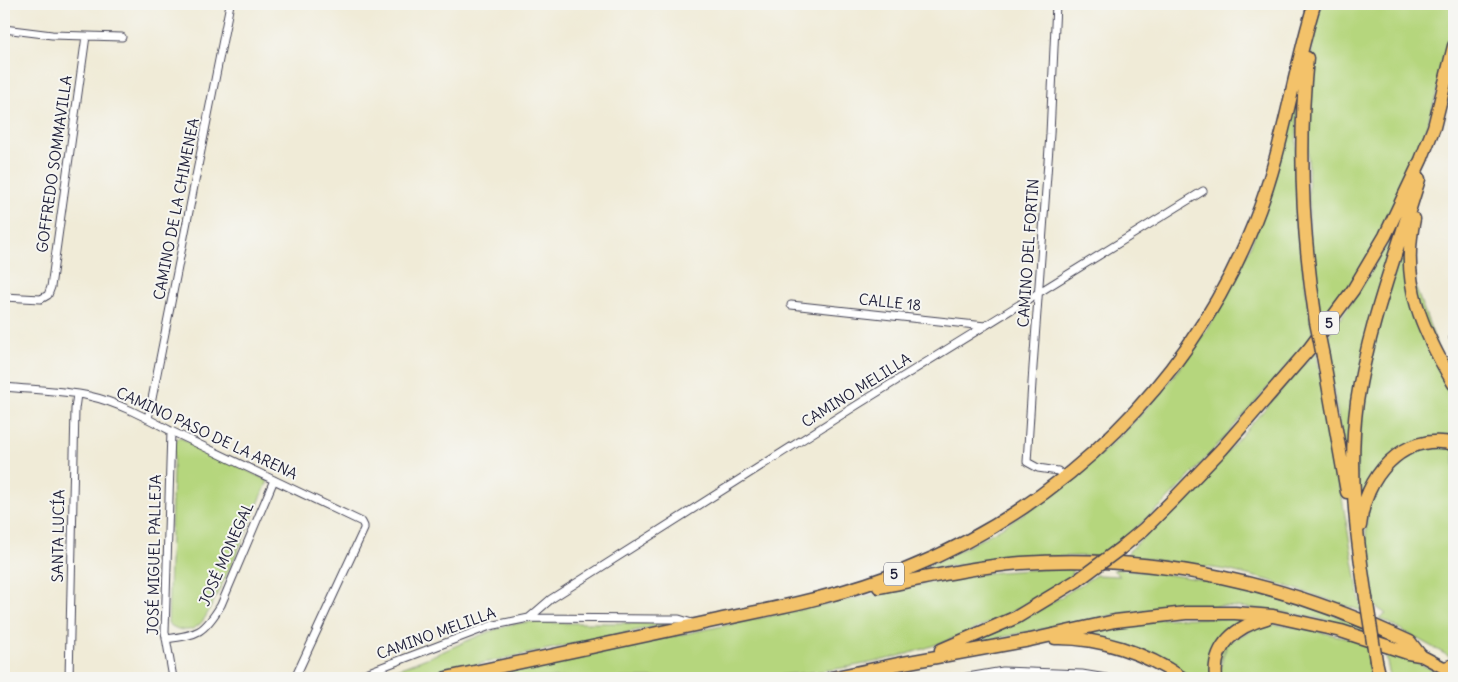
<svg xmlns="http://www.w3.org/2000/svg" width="1458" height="682" font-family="Delius,sans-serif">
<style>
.green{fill:#b5d67d;stroke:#6c7c5c}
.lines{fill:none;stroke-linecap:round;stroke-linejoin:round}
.street-casing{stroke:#414052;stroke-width:9}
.primary-casing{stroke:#414052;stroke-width:14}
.highway-casing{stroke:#414052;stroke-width:15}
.street{stroke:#fff;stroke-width:7}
.primary{stroke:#f3c26a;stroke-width:11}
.highway{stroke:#f3c26a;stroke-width:12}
.highway-bridge-casing{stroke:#414052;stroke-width:15;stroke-linecap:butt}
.highway-bridge{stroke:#f3c26a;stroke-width:12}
.labels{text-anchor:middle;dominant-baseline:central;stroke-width:4;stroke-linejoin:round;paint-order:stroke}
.shield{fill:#f6f6f2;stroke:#626272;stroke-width:1}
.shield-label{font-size:14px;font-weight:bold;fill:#22223b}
.street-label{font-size:15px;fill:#22223b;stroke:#f6f6f2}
</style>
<rect width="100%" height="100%" fill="#f6f6f2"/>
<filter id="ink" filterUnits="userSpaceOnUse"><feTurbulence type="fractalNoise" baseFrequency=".02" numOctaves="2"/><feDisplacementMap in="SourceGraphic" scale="10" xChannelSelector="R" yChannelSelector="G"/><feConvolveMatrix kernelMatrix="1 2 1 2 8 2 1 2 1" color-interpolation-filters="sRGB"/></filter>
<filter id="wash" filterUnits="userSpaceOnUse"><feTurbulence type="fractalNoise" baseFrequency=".0096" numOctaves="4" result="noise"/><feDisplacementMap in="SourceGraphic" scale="20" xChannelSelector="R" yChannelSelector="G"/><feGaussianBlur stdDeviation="1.12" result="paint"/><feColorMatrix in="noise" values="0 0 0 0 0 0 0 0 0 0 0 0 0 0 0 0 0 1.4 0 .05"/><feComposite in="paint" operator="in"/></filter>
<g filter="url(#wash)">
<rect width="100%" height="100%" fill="#f0ebd7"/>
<path class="green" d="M1321 4H1454C1454 23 1449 41 1445 60 1425 150 1382 244 1327 318L1319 316 1310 265 1307 96 1313 42Z
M1299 91C1296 138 1294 186 1299 233 1302 268 1308 302 1313 336L1192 474 1161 506 1129 534 1100 556 1019 557 951 566 908 574C1045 519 1162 419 1231 287 1240 269 1249 251 1256 232 1269 198 1277 162 1288 127 1291 115 1294 102 1299 91Z
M1404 210 1372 321 1353 502 1325 340C1355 299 1383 256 1404 210Z
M1405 236 1407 265 1454 390V441L1403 447 1362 504 1357 489V450L1367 367Z
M1316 351 1362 611 1268 580 1227 570 1127 556 1130 550 1188 496Z
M179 437 268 481C251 520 235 560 215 598 210 607 206 621 196 627 188 633 175 630 168 623L174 442Z
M1431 447 1454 448V659L1380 618 1386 614 1375 606 1366 545V528L1369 501 1383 475 1409 452Z
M1055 568H1073L1071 575 1072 576C1026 606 976 632 923 649 837 677 748 678 658 678 597 678 535 678 473 678L928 583 987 573Z
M1117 569C1189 575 1256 588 1324 611 1352 621 1378 634 1405 646L1366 633 1354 627 1313 617 1261 609 1222 606 1160 609 1119 614 972 643 1037 612 1096 575 1120 576 1113 570Z
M1249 617 1238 624 1212 678H1189L1181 672 1075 636 1112 625 1152 619Z
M531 622 542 623H672L479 664 425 678H372C396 670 420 661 444 651 472 639 500 624 531 622Z
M1264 623 1296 627 1368 642 1375 678H1218L1226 644Z
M1385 650 1429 668 1448 678H1390Z"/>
</g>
<g filter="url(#ink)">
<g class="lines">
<defs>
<path id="street" d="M1056 4 1050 134 1033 367 1027 462 1038 468 1058 471 1064 478
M4 29 52 35 122 37
M4 297 41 299 48 295 51 287 86 36
M791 305 985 326
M1454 337 1453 338 1454 342
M4 387C32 390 61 390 89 396 117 402 145 417 171 431L362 522 364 526V529L295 678
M148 419 230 4
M171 431 165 632 173 678
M529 618 551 599 857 405 1203 191
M166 639C198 635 204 633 221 605L274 480
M69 678 75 409 77 394
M353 678 490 626 529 618 659 619H679L692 623
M962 678 1003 671 1082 674 1106 678"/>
<path id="primary" d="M1420 655 1454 673"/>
<path id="highway" d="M1307 58C1298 147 1302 233 1316 322
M1414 219C1400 283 1422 330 1454 384
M1323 356 1347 492
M1360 526C1364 478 1402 431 1454 444
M1121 548 1144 529 1173 500 1222 449 1309 349 1353 290 1385 236 1421 160 1434 127 1454 46
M879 587C925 578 973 567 1021 563 1156 553 1289 584 1410 642L1420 655
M1366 598C1356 533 1348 468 1357 402 1368 326 1397 253 1419 179
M1055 638C1099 637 1146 653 1182 678
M941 650 1017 617 1078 580
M1376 661 1380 678
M1445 668 1454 665
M446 678C537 659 628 640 718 620 781 607 845 595 905 570 1064 506 1192 380 1255 221 1283 151 1292 77 1314 5
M831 678 898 664 1030 640 1115 621 1186 613H1235L1273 616 1341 631 1408 653 1420 655
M1216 678C1212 645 1237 626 1267 618"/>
</defs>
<use href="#street" class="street-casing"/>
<use href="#primary" class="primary-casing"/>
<use href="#highway" class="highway-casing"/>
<use href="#street" class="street"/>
<use href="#primary" class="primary"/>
<use href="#highway" class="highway"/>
<defs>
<path id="highway-bridge" d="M1316 322 1323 356
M1078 580 1121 548
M1366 598 1376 661"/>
</defs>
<use href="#highway-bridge" class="highway-bridge-casing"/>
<use href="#highway-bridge" class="highway-bridge"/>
</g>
</g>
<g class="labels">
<g class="shield">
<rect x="1319" y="311.5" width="20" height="23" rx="4"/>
<rect x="884" y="562.5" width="20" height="23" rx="4"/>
</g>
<g class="shield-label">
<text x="1329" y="323">5</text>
<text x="894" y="574">5</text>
</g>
<g class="street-label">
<text transform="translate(54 164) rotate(-82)">GOFFREDO SOMMAVILLA</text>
<text transform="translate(176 209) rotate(-79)">CAMINO DE LA CHIMENEA</text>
<text transform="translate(1028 253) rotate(-86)">CAMINO DEL FORTIN</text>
<text transform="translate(890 302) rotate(6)">CALLE 18</text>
<text transform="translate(856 390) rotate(-32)">CAMINO MELILLA</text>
<text transform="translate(207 433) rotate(25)">CAMINO PASO DE LA ARENA</text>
<text transform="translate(58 536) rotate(-89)">SANTA LUCÍA</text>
<text transform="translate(226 554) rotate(-66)">JOSÉ MONEGAL</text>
<text transform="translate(154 555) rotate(-89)">JOSÉ MIGUEL PALLEJA</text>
<text transform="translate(436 633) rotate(-20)">CAMINO MELILLA</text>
</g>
</g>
<rect width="1458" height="682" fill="none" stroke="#f6f6f2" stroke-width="20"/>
</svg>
